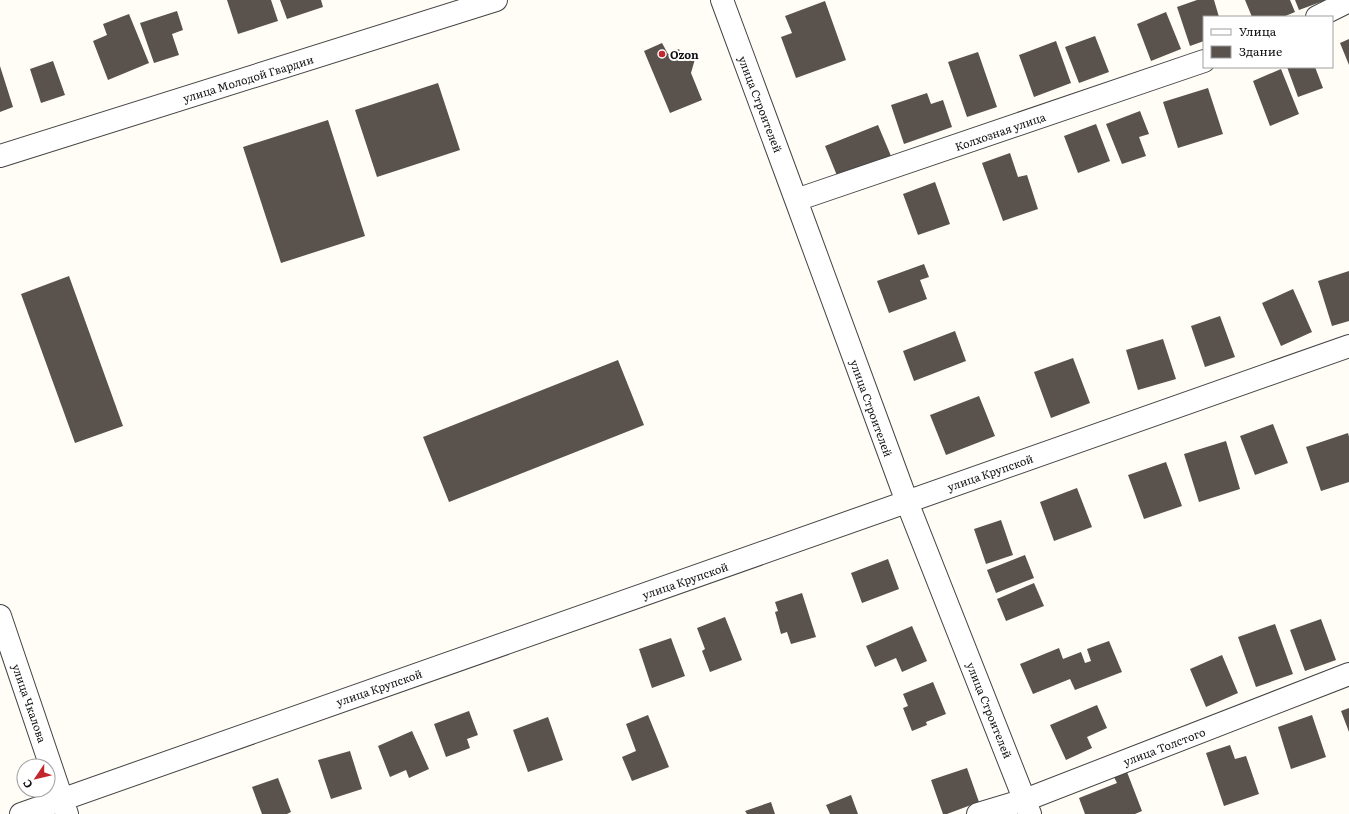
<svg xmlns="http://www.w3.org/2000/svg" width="1349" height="814" font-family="Literata,serif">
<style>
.building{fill:#5a524d}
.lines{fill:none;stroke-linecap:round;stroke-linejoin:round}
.minor-casing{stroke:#444;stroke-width:24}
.minor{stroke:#fff;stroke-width:22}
.poi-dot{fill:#c4262e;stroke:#fff;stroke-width:1.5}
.labels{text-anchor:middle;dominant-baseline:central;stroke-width:4;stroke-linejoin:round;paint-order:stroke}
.poi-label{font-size:11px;font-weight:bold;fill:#111;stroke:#fff;text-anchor:start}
.street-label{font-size:11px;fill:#111;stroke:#fff}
</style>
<rect width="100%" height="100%" fill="#fffdf5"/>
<path class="building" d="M227 0H271L278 21 238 34Z
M280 0H321L323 7 287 19Z
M1197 0H1214L1219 17H1204V41L1190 46 1177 7Z
M1245 0H1290L1295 12 1283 17H1252Z
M1295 0H1326L1299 10Z
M825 1 846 60 796 78 781 37 792 33 785 16Z
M177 11 183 30 172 34 179 55 154 63 140 23Z
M1166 12 1181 49 1151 61 1137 24Z
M129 14 149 63 108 80 93 41 107 35 103 24Z
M1095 36 1109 72 1079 83 1065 47Z
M1349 39V65L1340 43Z
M1056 41 1071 83 1034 97 1019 55Z
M662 43 668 54 679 49 683 60 695 59 691 73 702 100 670 113 644 51Z
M978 52 997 107 967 117 948 62Z
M53 61 65 95 41 103 30 69Z
M0 66 13 107 0 112Z
M1287 67H1315L1323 88 1298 97Z
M1281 69 1299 114 1270 126 1253 81Z
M438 83 460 150 377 177 355 110Z
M1208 88 1223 134 1178 148 1163 102Z
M927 93 931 104 943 100 952 127 904 144 891 105Z
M1140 111 1149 134 1139 137 1146 156 1122 164 1106 124Z
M328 120 365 236 281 263 243 147Z
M1096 124 1110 161 1078 173 1064 136Z
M878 125 891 156 838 178 825 146Z
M1010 153 1018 177 1027 175 1038 209 1003 221 982 163Z
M935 182 950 224 918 235 903 194Z
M924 264 929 277 920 280 927 299 889 313 877 281Z
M1349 271V321L1332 326 1318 281Z
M69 276 123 426 75 443 21 294Z
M1293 289 1312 332 1281 346 1262 303Z
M1220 316 1235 357 1205 367 1191 326Z
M955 331 966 361 914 381 903 351Z
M1163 339 1176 379 1138 390 1126 350Z
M1073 358 1090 403 1051 418 1034 372Z
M618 360 644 425 449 502 423 437Z
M979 396 995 436 946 455 930 415Z
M1273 424 1288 463 1255 475 1240 436Z
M1348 433 1349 437V482L1321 491 1306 447Z
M1226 441 1240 489 1199 502 1184 454Z
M1166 462 1182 506 1144 519 1128 475Z
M1077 488 1092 527 1054 541 1040 502Z
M1001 520 1013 555 986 564 974 529Z
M1025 555 1034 578 996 593 987 570Z
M888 559 899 589 862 603 851 573Z
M1034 583 1044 606 1006 621 997 599Z
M802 593 816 637 791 644 787 632 781 634 775 612 778 611 775 602Z
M725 617 742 660 710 672 702 651 705 649 697 628Z
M1321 619 1336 660 1305 671 1290 630Z
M1275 624 1293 674 1256 687 1238 637Z
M912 626 927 661 902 672 896 658 875 667 866 646Z
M671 638 685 676 652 688 639 649Z
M1109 641 1122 672 1075 690 1070 679 1033 694 1020 664 1059 648 1063 659 1081 652 1085 663 1091 661 1087 649Z
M1222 655 1238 693 1206 707 1190 669Z
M933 682 946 714 926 722 927 725 912 731 903 708 908 706 903 694Z
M1097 705 1107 728 1087 737 1092 748 1066 760 1050 725Z
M1349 708V732L1341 711Z
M469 711 478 735 467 739 470 748 446 757 434 724Z
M648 715 669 767 632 781 622 757 636 751 626 724Z
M1312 715 1326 757 1291 769 1278 727Z
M548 717 563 760 528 772 513 730Z
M412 731 429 769 409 778 406 770 390 777 378 746Z
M1230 745 1235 759 1246 756 1259 794 1224 806 1206 753Z
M350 751 362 789 331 799 318 760Z
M967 768 979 802 947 814H943L931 780Z
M1127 772 1142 811 1135 814H1085L1079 798 1117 783 1114 777Z
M278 778 291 812 287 814H262L252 787Z
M851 795 858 814H830L826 805Z
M771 802 775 814H747L745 811Z"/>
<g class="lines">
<defs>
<path id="minor" d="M722 0 796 200 907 502 1030 814
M1317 17 1349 1
M0 156 496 0
M796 200 1204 61
M0 616 67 814
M21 814 1349 346
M978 814 1025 800 1349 674"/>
</defs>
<use href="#minor" class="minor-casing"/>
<use href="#minor" class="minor"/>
</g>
<circle class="poi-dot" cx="662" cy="54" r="4"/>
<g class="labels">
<g class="poi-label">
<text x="670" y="54">Ozon</text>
</g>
<g class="street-label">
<text transform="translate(248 78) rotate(-17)">улица Молодой Гвардии</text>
<text transform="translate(761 104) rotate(69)">улица Строителей</text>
<text transform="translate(1000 131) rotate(-19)">Колхозная улица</text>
<text transform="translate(872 408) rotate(70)">улица Строителей</text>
<text transform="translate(990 472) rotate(-19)">улица Крупской</text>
<text transform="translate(685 580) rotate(-19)">улица Крупской</text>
<text transform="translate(379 687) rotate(-19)">улица Крупской</text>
<text transform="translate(30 703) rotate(71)">улица Чкалова</text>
<text transform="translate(990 710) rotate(68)">улица Строителей</text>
<text transform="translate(1164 746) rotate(-21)">улица Толстого</text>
</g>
</g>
<rect x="1203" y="16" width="130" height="52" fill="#ffffff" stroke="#a0a0a0"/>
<rect x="1211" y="29" width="20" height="6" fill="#ffffff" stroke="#a0a0a0"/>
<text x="1239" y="36" font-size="12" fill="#111111">Улица</text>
<rect x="1211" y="46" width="20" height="12" fill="#5a524d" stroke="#a0a0a0"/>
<text x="1239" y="56" font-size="12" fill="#111111">Здание</text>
<g transform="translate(36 778) rotate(235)"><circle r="19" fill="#ffffff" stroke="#a0a0a0"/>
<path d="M0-3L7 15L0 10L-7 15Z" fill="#c4262e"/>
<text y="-6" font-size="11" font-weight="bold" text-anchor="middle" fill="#111111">С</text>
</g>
</svg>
